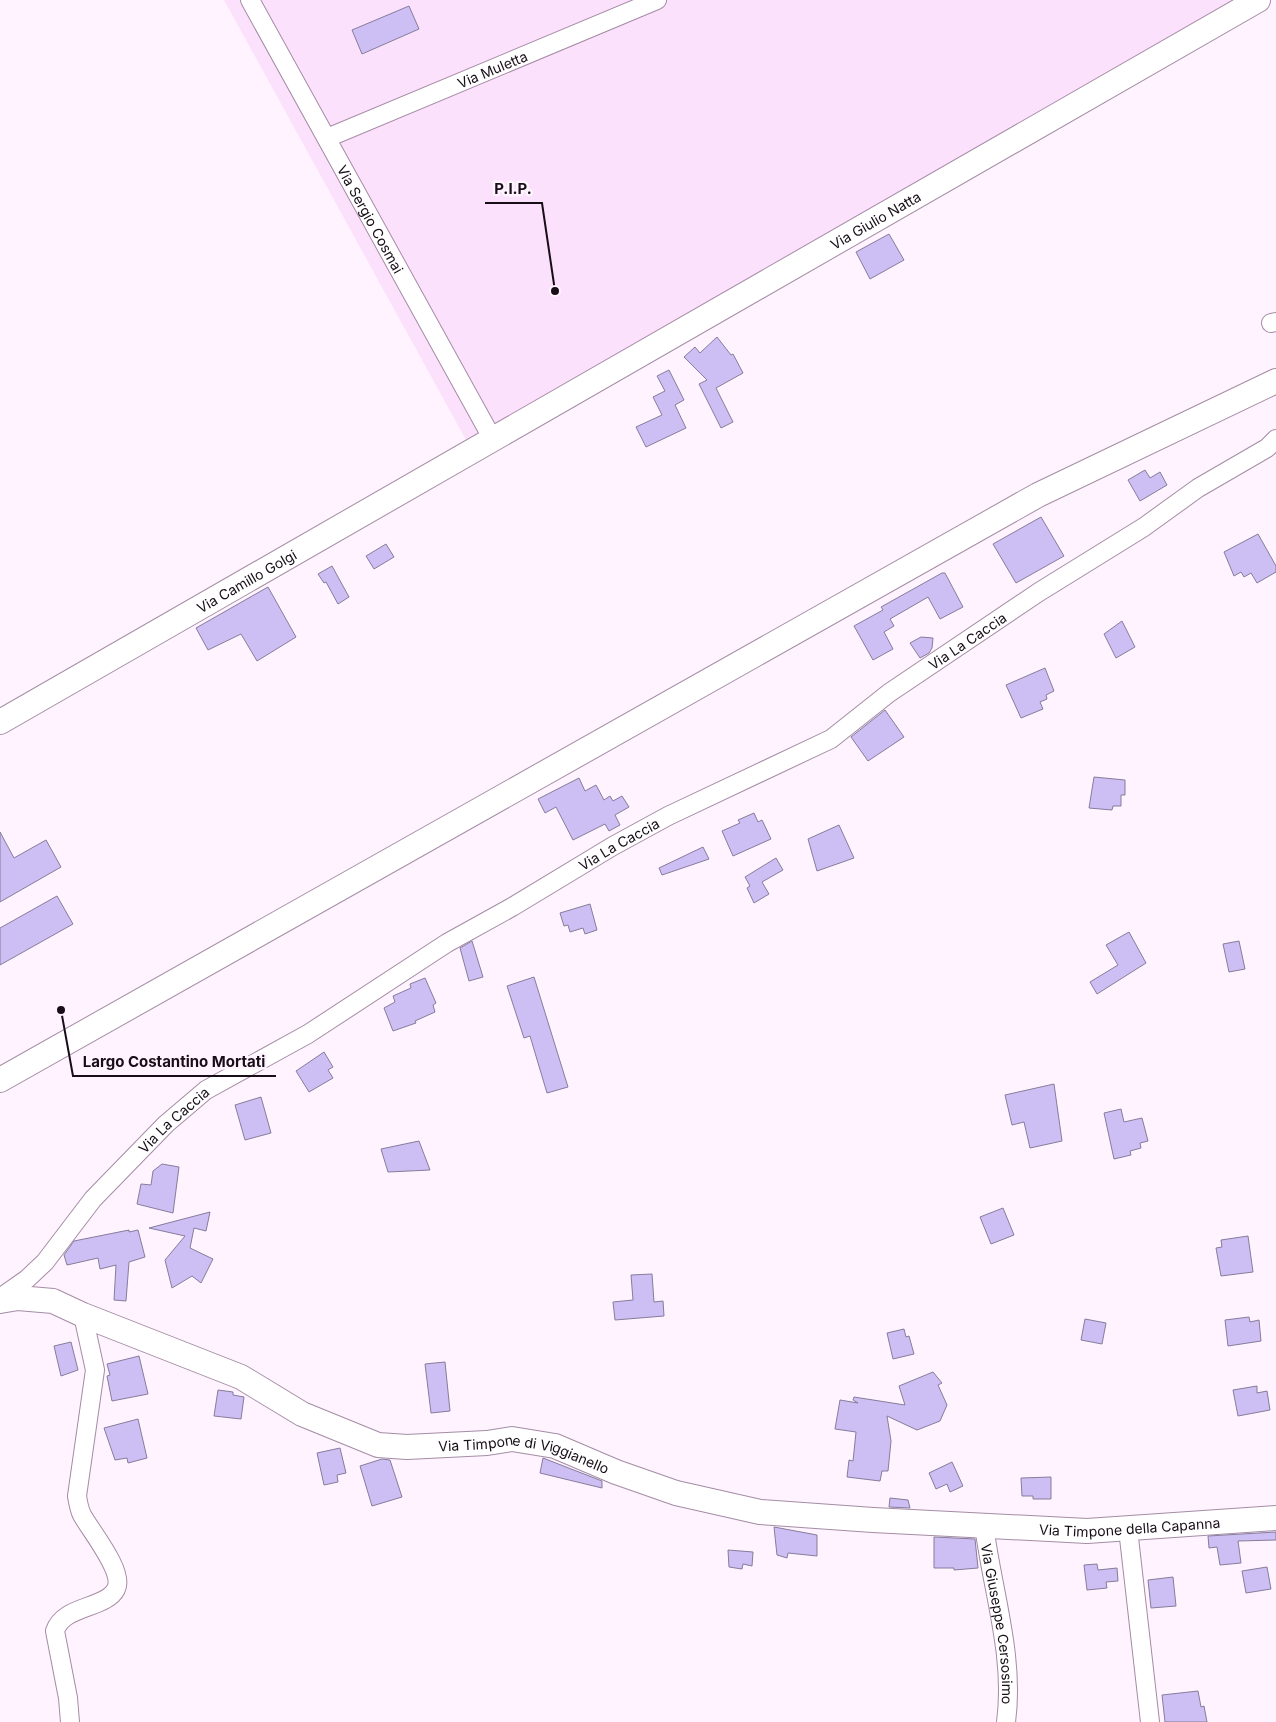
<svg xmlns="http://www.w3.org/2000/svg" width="1276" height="1722" font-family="Inter,sans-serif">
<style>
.built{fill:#fce1fc}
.building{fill:#cdbef4;stroke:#857d9b}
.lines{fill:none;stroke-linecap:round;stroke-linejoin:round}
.street-casing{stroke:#a58ca5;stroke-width:20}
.secondary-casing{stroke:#a58ca5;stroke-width:26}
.street{stroke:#fff;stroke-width:18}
.secondary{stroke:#fff;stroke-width:24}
.labels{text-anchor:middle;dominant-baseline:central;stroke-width:5;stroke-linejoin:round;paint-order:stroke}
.street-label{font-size:14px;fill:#170e17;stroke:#fef3fe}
.leader{fill:none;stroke:#170e17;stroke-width:2}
.callout-dot{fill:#170e17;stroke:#fef3fe;stroke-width:2}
.callout-label{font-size:15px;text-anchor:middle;font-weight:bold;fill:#170e17;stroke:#fef3fe;stroke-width:5;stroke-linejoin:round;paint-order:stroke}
</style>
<rect width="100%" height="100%" fill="#fef3fe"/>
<path class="built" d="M224 0H1236L466 440Z"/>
<path class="building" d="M409 6 419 29 362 54 352 30Z
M889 234 904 260 870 279 856 252Z
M717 337 731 355 733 354 743 373 716 388 733 422 721 428 699 384 707 380 684 357 695 347 700 353Z
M669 370 684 400 675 405 686 428 646 447 636 427 662 415 653 397 665 391 657 376Z
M1145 470 1150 478 1160 472 1167 485 1140 501 1128 480Z
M1041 517 1064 556 1016 583 993 544Z
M1258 534 1276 566V572L1257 583 1251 573 1244 577 1241 572 1234 576 1224 552Z
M386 544 394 557 374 569 366 556Z
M332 566 349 597 338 604 326 582 324 583 318 574Z
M942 573H945L963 607 940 619 928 597 890 619 894 626 884 632 893 649 873 660 854 626 883 610 881 607Z
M268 587 296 637 257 661 241 634 208 650 196 628Z
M1122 621 1135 647 1116 658 1104 634Z
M921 637 933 638 932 648 929 653 920 658 910 643Z
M1045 668 1054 691 1046 695 1047 699 1040 702 1043 709 1021 718 1006 685Z
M885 710 904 737 868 761 851 737Z
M1094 777 1125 780V795H1121V806H1113L1112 810 1089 808Z
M579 778 585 791 596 785 604 800 610 796 613 801 622 796 629 807 615 815 620 825 609 831 605 824 573 840 556 807 545 813 538 799Z
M754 813 758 822 762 820 771 839 733 856 722 831 740 823 738 820Z
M839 825 854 858 817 871 808 839Z
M0 832 14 858 46 840 61 867 0 902Z
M703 847 709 859 662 875 659 868Z
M776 858 783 870 762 882 769 894 754 903 747 888 750 886 745 877Z
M57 896 73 924 0 965V928Z
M590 904 597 930 585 934 583 928 570 932 568 925 564 926 560 913Z
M1129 932 1146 963 1097 994 1090 982 1118 965 1106 945Z
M472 941 483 977 469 981 460 948Z
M1239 941 1245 969 1229 972 1223 944Z
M534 977 568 1087 547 1093 530 1036 524 1038 507 986Z
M425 978 436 1003 433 1005 435 1012 415 1021 416 1023 393 1031 384 1008 395 1002 393 996 411 988 410 984Z
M324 1052 333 1067 328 1070 333 1078 309 1092 296 1071Z
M1054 1084 1062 1141 1030 1148 1024 1122 1012 1125 1005 1095Z
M261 1097 271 1133 245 1140 235 1105Z
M1121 1109 1124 1122 1142 1118 1148 1141 1140 1143 1141 1148 1130 1151 1131 1155 1114 1159 1104 1113Z
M419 1141 430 1170 388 1172 381 1149Z
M162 1164 179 1167 173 1213 137 1204 141 1184 151 1185 153 1171Z
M1003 1208 1014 1235 991 1244 980 1217Z
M210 1212 206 1231 194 1228 190 1248 213 1259 201 1283 192 1276 172 1288 165 1260 185 1236 149 1228Z
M129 1230V1232L138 1230 145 1257 129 1262 126 1301 114 1300 116 1265 100 1269 98 1258 67 1265 64 1255 74 1241Z
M1248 1236 1253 1272 1221 1276 1216 1248 1222 1247 1221 1240Z
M652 1274 654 1302 663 1301 664 1316 615 1320 613 1302 633 1300 631 1275Z
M1249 1317 1250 1322 1259 1320 1261 1341 1228 1346 1225 1320Z
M1085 1319 1106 1323 1102 1344 1081 1340Z
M904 1329 906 1337 909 1336 914 1354 893 1359 887 1333Z
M71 1342 78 1370 61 1376 54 1346Z
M139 1356 148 1394 112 1401 107 1376 110 1375 107 1364Z
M445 1362 450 1411 431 1413 425 1364Z
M933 1372 942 1383 938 1385 947 1405 940 1421 917 1430 887 1416 891 1441 888 1471H882L880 1481 847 1477 849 1460 853 1461 856 1432 835 1429 840 1400 858 1403 853 1400 854 1397 905 1405 899 1386Z
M1257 1386V1393L1267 1391 1270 1410 1238 1416 1233 1390Z
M218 1390 233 1392V1395L244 1397 241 1419 214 1416Z
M138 1419 147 1458 128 1463 127 1458 115 1460 104 1428Z
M340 1448 346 1473 337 1475 338 1482 324 1485 317 1453Z
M543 1458 602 1481V1488L540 1473Z
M382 1459 390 1460 402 1497 372 1506 360 1466Z
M952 1462 963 1486 950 1492 947 1484 936 1489 929 1473Z
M1051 1477V1499H1033V1496H1022L1021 1478Z
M890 1498 908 1500 910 1508 889 1507Z
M774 1527 817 1535V1556L788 1553 787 1558 777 1555Z
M1276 1532V1540L1238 1541 1241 1563 1220 1565 1217 1547 1209 1548 1208 1536Z
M934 1537 975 1539 978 1568 954 1570V1568H934Z
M728 1550 753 1552 752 1566 743 1564 742 1569 729 1567Z
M1097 1564 1098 1570 1117 1568 1118 1581 1106 1582 1107 1588 1087 1590 1084 1565Z
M1267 1567 1271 1589 1246 1593 1242 1571Z
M1173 1577 1176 1606 1151 1608 1148 1580Z
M1198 1691 1201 1707 1204 1706 1207 1722H1165L1162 1695Z"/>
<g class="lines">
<defs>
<g id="street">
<path id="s1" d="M250 0 492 438"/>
<path id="s2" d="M327 138 657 0"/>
<path d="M1271 323 1276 322"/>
<path id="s3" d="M0 1298 27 1279 45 1262 93 1199 166 1124 206 1090 308 1034 447 943 512 907 613 846 668 816 831 739 889 693 1039 592 1144 527 1198 488 1267 448 1276 439"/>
<path id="s4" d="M984 1525C992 1590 1015 1656 1006 1722"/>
<path d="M1128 1529 1150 1722"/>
<path d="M70 1722 68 1698 55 1631C63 1605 106 1609 116 1589 125 1572 90 1530 82 1515 79 1509 78 1502 77 1496L95 1370 83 1315"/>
</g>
<g id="secondary">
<path id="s5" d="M0 722 1258 0"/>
<path d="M0 1080 1038 495 1276 381"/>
<path id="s6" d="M0 1301 18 1298 53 1301 83 1315 241 1377 302 1414 378 1445 407 1447 487 1443 512 1439 555 1446 616 1472 676 1493 760 1512 873 1520 1087 1531 1276 1518"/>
</g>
</defs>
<use href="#street" class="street-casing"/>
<use href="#secondary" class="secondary-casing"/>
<use href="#street" class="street"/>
<use href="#secondary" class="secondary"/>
</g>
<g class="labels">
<g class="street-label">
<text stroke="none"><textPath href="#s2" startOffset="179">Via Muletta</textPath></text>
<text stroke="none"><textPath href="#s1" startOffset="250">Via Sergio Cosmai</textPath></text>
<text stroke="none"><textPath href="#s5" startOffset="1009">Via Giulio Natta</textPath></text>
<text stroke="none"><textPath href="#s5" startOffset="284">Via Camillo Golgi</textPath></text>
<text stroke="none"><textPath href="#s3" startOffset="1180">Via La Caccia</textPath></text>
<text stroke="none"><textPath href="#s3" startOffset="775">Via La Caccia</textPath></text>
<text stroke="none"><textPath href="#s3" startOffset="250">Via La Caccia</textPath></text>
<text stroke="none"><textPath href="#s6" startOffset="558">Via Timpone di Viggianello</textPath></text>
<text stroke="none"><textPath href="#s6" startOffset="1174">Via Timpone della Capanna</textPath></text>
<text stroke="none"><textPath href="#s4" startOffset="100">Via Giuseppe Cersosimo</textPath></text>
</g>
</g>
<path class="leader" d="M555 291L542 203H485M61 1010L73 1076H276"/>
<g class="callout-dot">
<circle cx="555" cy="291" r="5"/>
<circle cx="61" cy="1010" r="5"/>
</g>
<g class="callout-label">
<text x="513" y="194">P.I.P.</text>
<text x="174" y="1067">Largo Costantino Mortati</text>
</g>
</svg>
